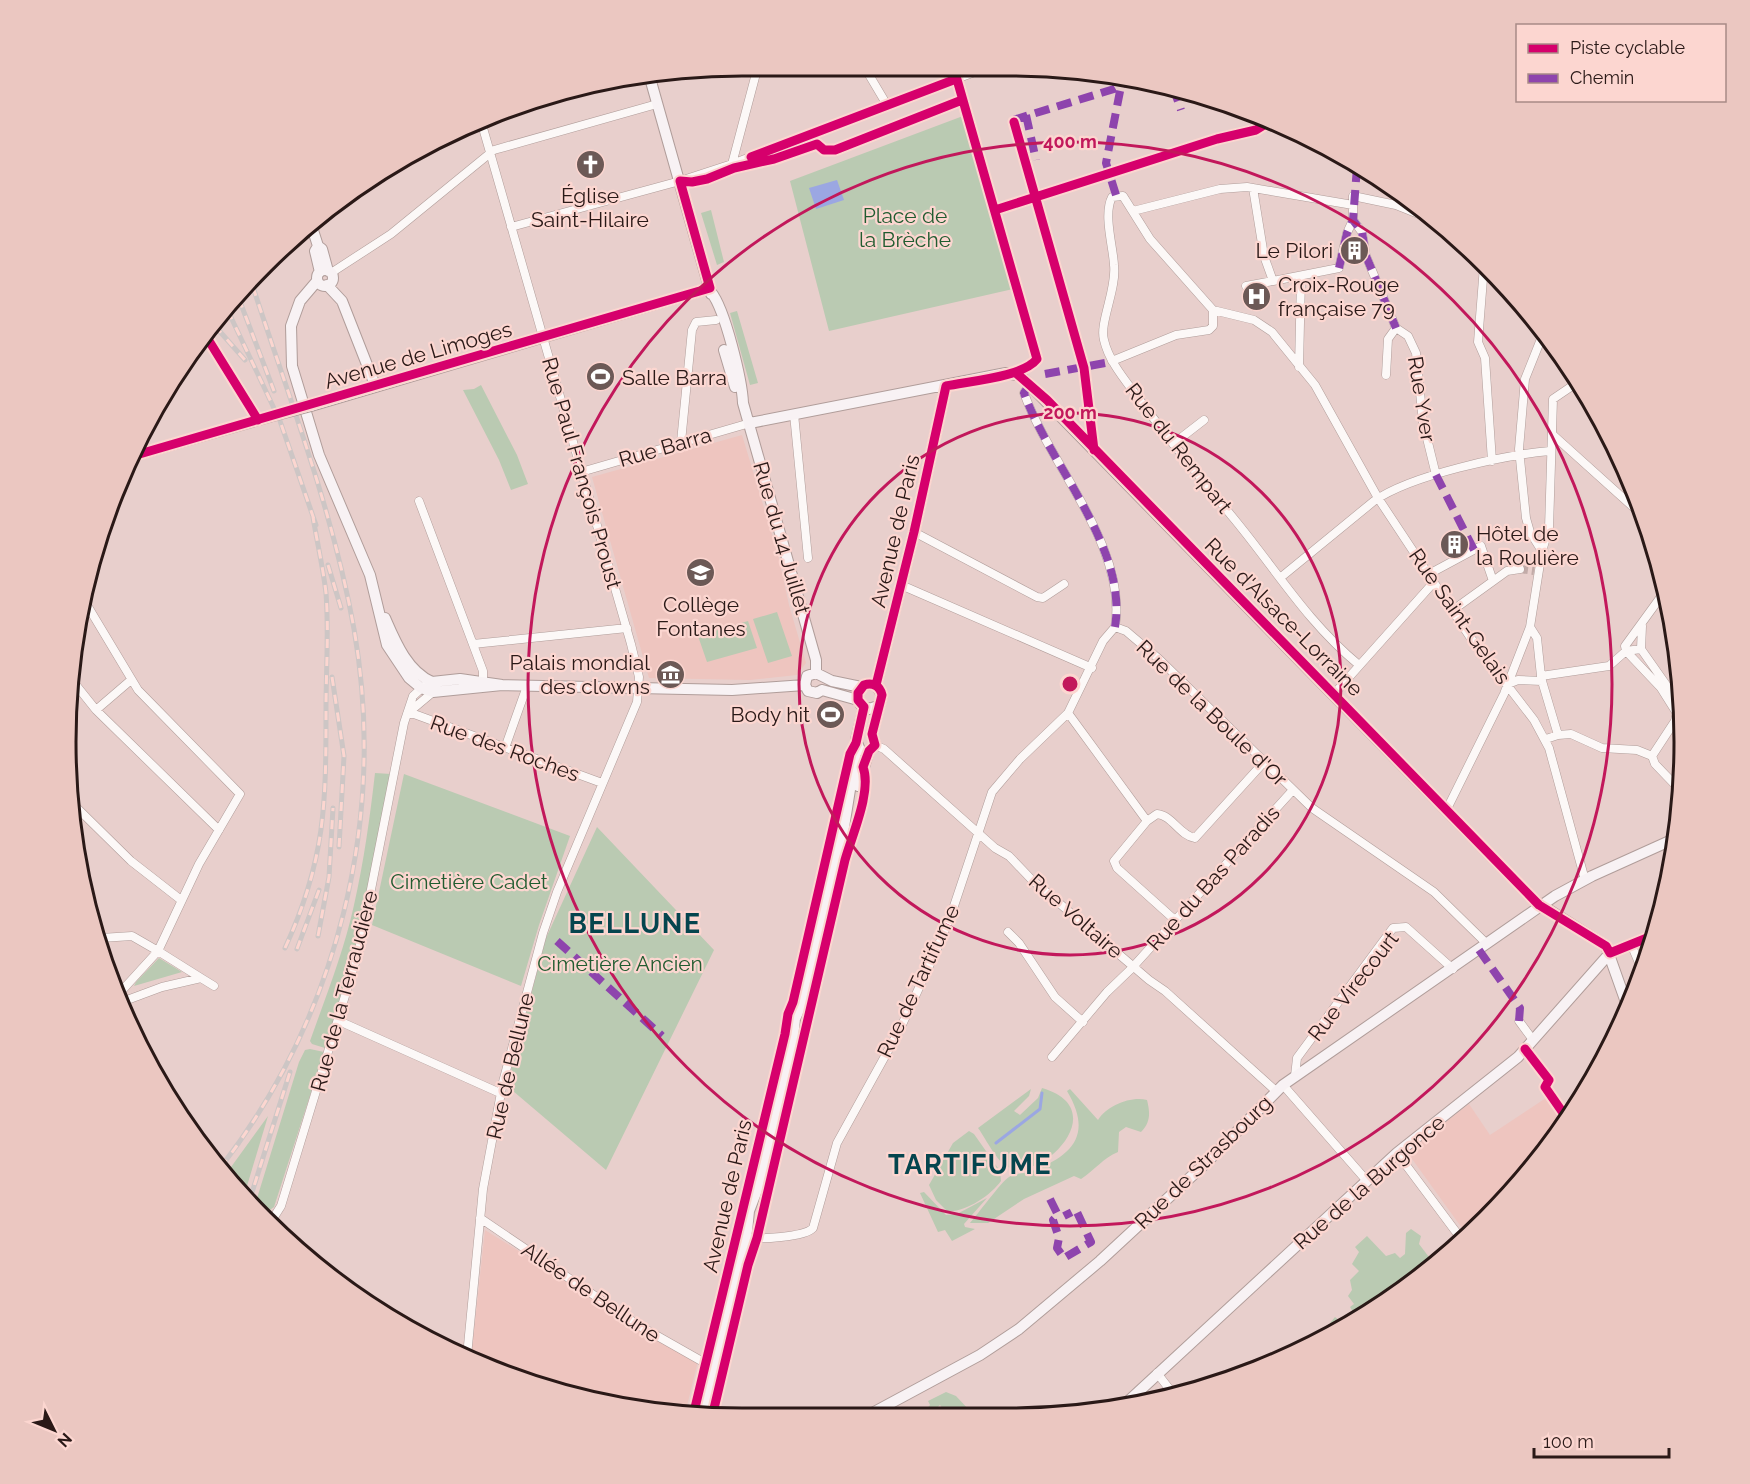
<svg xmlns="http://www.w3.org/2000/svg" width="1750" height="1484" font-family="Raleway,sans-serif">
<style>
.built{fill:#eec5bf}
.green{fill:#bacab2}
.water{fill:#9ba7e2}
.lines{fill:none;stroke-linecap:round;stroke-linejoin:round}
.stream{stroke:#9ba7e2;stroke-width:3}
.street-tunnel{stroke:#c2aba8;stroke-width:8;stroke-dasharray:8 4;stroke-linecap:butt}
.street-casing{stroke:#b09d9a;stroke-width:9}
.secondary-casing{stroke:#b09d9a;stroke-width:12}
.street{stroke:#fcf8f7;stroke-width:8}
.secondary{stroke:#f8f2f4;stroke-width:10}
.rail-casing{stroke:#cdc6c5;stroke-width:5}
.rail{stroke:#fcd6d0;stroke-width:3;stroke-dasharray:9;stroke-linecap:butt}
.secondary-bridge-casing{stroke:#b09d9a;stroke-width:12;stroke-linecap:butt}
.secondary-bridge{stroke:#f8f2f4;stroke-width:10}
.quiet{stroke:#8e44ad;stroke-width:8;stroke-dasharray:15 8;stroke-linecap:butt}
.cycleway-casing{stroke:#fcd6d0;stroke-width:13}
.cycleway{stroke:#d6006c;stroke-width:9}
.ring{fill:none;stroke:#c2185b;stroke-width:3}
.labels{text-anchor:middle;dominant-baseline:central;stroke-width:4.5;stroke-linejoin:round;paint-order:stroke}
.poi-label{font-size:21px;fill:#2a1917;stroke:#fcd6d0;text-anchor:end}
.park-label{font-size:21px;fill:#215c30;stroke:#fcd6d0}
.street-label{font-size:21px;fill:#2a1917;stroke:#fcd6d0}
.district-label{font-size:27px;font-weight:bold;letter-spacing:1.5px;fill:#05454e;stroke:#fcd6d0}
.rim{fill:none;stroke:#2a1917;stroke-width:3}
.centre{fill:#c2185b;stroke:#fcd6d0;stroke-width:3}
.ring-label{font-size:18px;text-anchor:middle;font-weight:bold;fill:#c2185b;stroke:#fcd6d0;stroke-width:4.5;stroke-linejoin:round;paint-order:stroke}
</style>
<rect width="100%" height="100%" fill="#e8cfcc"/>
<path class="built" d="M742 435 778 554 789 605 806 663 797 675 750 680 649 678 592 477Z
M1549 1096 1567 1122 1486 1220 1467 1235 1407 1152 1469 1104 1490 1135Z
M485 1230 698 1361 685 1414 525 1382 471 1358Z"/>
<path class="green" d="M963 116 1013 289 829 331 790 181Z
M711 210 724 262 717 265 701 213Z
M737 311 758 383 750 385 730 313Z
M481 385 517 455 528 484 511 490 499 460 463 390 474 389Z
M777 612 792 656 768 663 753 619Z
M748 621 757 648 707 662 698 636Z
M375 773 391 774C375 865 356 959 325 1048L312 1044 310 1041C326 996 344 951 354 905 364 861 370 817 375 773Z
M404 774 570 836 539 925 521 986 372 925Z
M597 827 714 950 606 1170 507 1086 546 938Z
M159 958 182 972 134 986 136 982Z
M310 1049 324 1052 274 1207 261 1216 254 1208 299 1062 305 1050Z
M1042 1088C1114 1109 1043 1180 1010 1168 996 1162 987 1140 978 1128L1031 1089 1029 1096 1014 1111 1020 1115 1038 1098Z
M1070 1089 1098 1120C1107 1106 1130 1096 1147 1100 1150 1112 1151 1122 1141 1132L1126 1127 1119 1132 1118 1152C1103 1158 1095 1170 1081 1179L1074 1176 1024 1199 988 1223H970C978 1214 1001 1182 1009 1177 1014 1173 1025 1174 1032 1171 1075 1155 1092 1133 1067 1091Z
M268 1116 244 1196 226 1174Z
M969 1131 974 1134 1000 1171 1001 1181C991 1195 965 1213 947 1211L936 1200 929 1185 953 1143Z
M924 1192 946 1215 957 1214 987 1198 964 1224 965 1227 975 1229 952 1241 945 1230 938 1232 920 1193Z
M1411 1229 1421 1236 1419 1244 1432 1261 1383 1304 1335 1330 1330 1323 1335 1317 1340 1321 1353 1312 1350 1307 1354 1304 1348 1296 1352 1290 1350 1280 1359 1271 1352 1264 1359 1252 1355 1247 1367 1236 1386 1256 1395 1253 1400 1258 1405 1254 1406 1233Z
M946 1392 956 1396 970 1411 964 1414 967 1418H950L940 1405 930 1414 932 1418H919L930 1405 928 1401Z"/>
<path class="water" d="M837 180 844 200 816 209 809 188Z"/>
<g class="lines">
<path class="stream" d="M996 1143 1040 1109 1042 1093"/>
<path class="street-tunnel" d="M1520 569 1534 571"/>
<defs>
<path id="street" d="M865 68 887 105
M954 69 956 79
M732 164 758 66
M1253 188 1264 256 1273 281 1339 268 1347 233 1353 220
M1133 211 1220 189 1247 187 1353 205
M1436 221 1396 205 1353 196V220L1362 232 1366 256 1396 328 1408 336 1416 353 1423 422 1436 475
M511 227 680 181 732 164 980 70
M1484 266 1478 342 1485 358 1492 461
M331 273 391 234 494 150 657 104
M1246 286 1273 281
M1213 310 1150 239 1123 196 1112 197C1103 214 1113 246 1114 265 1117 289 1099 323 1104 340 1109 362 1126 381 1139 399 1169 440 1202 480 1235 520 1277 571 1307 622 1359 665
M1213 310 1254 320 1272 332 1315 385 1378 498 1470 637 1534 720 1549 748 1585 880
M206 336 258 420
M1112 361 1176 335 1209 330 1213 326V310
M1299 367 1301 278
M1386 375 1388 339 1396 328
M1030 384 1024 393C1050 466 1128 547 1115 627
M794 414 808 558
M1552 434 1642 515
M681 442 692 330 696 322 716 320
M1173 444 1204 420
M581 472 750 423
M419 501 483 671V681
M914 532 1037 597 1043 598 1064 584
M1542 551 1530 532 1526 518 1519 449 1525 379 1543 334
M1429 574 1481 546 1493 581
M1280 578 1374 501C1411 475 1505 455 1550 451
M901 585 1092 668
M1665 591 1625 646 1626 651 1661 688 1678 715
M84 600 138 690 240 794 199 864 158 951 132 936 101 938
M1453 610 1507 571 1520 569
M1642 626 1641 649 1679 703 1675 721 1652 756
M1115 627 1126 631 1159 659 1312 808 1434 892 1487 944
M1530 627 1537 638 1541 676
M473 644 627 628
M1541 676 1609 666 1626 651 1641 649
M72 680 96 710 219 830
M1542 681 1558 735
M1508 684 1518 680 1542 681V678
M1334 694 1434 582
M96 710 131 680
M408 713 433 692
M1068 713 1147 821
M407 714H414L602 783
M1546 739 1558 735 1571 734 1602 748 1637 750 1652 756
M875 745 884 749 995 848 1009 856 1031 879 1149 980 1165 991 1276 1091
M505 748 527 686
M1652 756 1655 764 1679 789
M72 803 131 861 181 900
M1447 809 1504 694 1530 627 1542 551 1549 528 1553 399 1578 382
M1176 921 1117 868 1114 861 1147 821 1157 814C1172 815 1180 836 1195 838L1264 762
M1008 932 1019 943 1055 997 1083 1022
M1631 944 1642 970
M1610 953 1652 936
M201 978 214 986
M116 997 158 951 201 978 162 987 119 1003
M339 1021 500 1093
M1519 1021 1533 1040
M1052 1057 1107 992 1131 969 1292 791
M1295 1076 1297 1058 1393 928 1406 927 1453 969
M1283 1085 1367 1181
M1397 1153 1462 1240
M480 1218 638 1325 705 1363
M264 1220 274 1217 281 1206 359 950 404 723 413 696 424 686
M745 1237C758 1240 805 1237 813 1228L837 1143 900 1029 936 951 950 918 992 792 1020 759 1068 713 1103 641 1115 627
M467 1356 483 1189 503 1082 543 933 557 892 637 702 639 677 631 644 481 121
M1157 1373 1174 1395
M693 1416 785 1034 788 1014 793 1002 850 754 855 745
M712 1417 748 1265 757 1238 845 860C851 837 872 790 864 769"/>
<path id="secondary" d="M650 78 711 294
M311 224 318 246 322 249 328 271
M318 246 315 251 320 272
M317 278a8 8 0 1 1 16 0a8 8 0 1 1-16 0Z
M317 281 300 301 291 326 292 366 319 455 370 575 387 645 409 678 421 688 433 692 502 685
M327 285 342 301 375 385
M711 292C725 309 742 380 743 403L816 660V673
M724 350 735 387
M311 406 710 288
M750 423 1006 373 1021 376 1535 901 1606 946 1628 1008
M136 455 269 417
M385 618C395 641 407 671 432 682L460 679 502 685 732 690 805 685
M876 685 914 532 946 386
M822 690 817 693 808 691 805 685 807 676 816 673 832 681 861 687
M822 690 858 700
M872 734 882 695 876 685 868 684 861 687 857 697 861 705 869 709 878 706
M860 750 856 740 864 707
M858 786 869 751 875 745 872 734
M1122 1407 1397 1153 1518 1057 1610 953
M702 1417 747 1231 749 1211 757 1190 793 1038 795 1019 802 1003 844 827 857 746
M865 1417 980 1355 1019 1329 1100 1261 1207 1162 1283 1085 1555 896 1592 876 1674 839"/>
</defs>
<use href="#street" class="street-casing"/>
<use href="#secondary" class="secondary-casing"/>
<use href="#street" class="street"/>
<use href="#secondary" class="secondary"/>
<defs>
<path id="rail" d="M239 299 274 391
M228 311 280 421 316 525
M215 326 245 360
M328 565 341 608
M332 677 344 756 339 847
M318 936 329 877 333 808
M285 948C326 859 326 803 326 708 326 670 329 631 326 593 323 567 317 542 313 517
M297 949 319 890
M221 1167C338 1015 387 819 354 629 333 511 289 398 252 284
M249 1202 290 1072"/>
</defs>
<use href="#rail" class="rail-casing"/>
<use href="#rail" class="rail"/>
<defs>
<path id="secondary-bridge" d="M269 417 311 406"/>
</defs>
<use href="#secondary-bridge" class="secondary-bridge-casing"/>
<use href="#secondary-bridge" class="secondary-bridge"/>
<path class="quiet" d="M1173 87 1181 110
M1026 115 1036 160
M1013 120 1114 89 1131 79
M1357 167 1353 220 1362 232 1366 256 1396 328
M1116 195 1106 163 1122 81
M1339 268 1347 233 1353 220
M1045 374 1105 363
M1030 384 1024 393C1050 466 1128 547 1115 627
M1436 475 1474 550
M557 941 662 1036
M1479 950 1520 1008 1519 1021
M1050 1199 1058 1215 1053 1220 1059 1238 1057 1248 1064 1258 1091 1242 1076 1210 1064 1216"/>
<defs>
<path id="cycleway" d="M1014 122 1084 368 1094 450
M751 157 956 79
M680 181 692 182 707 179 734 168 774 159 817 144 824 150H835L962 100
M995 210 1217 139 1256 130 1269 122
M206 336 258 420
M1016 373 1047 400 1539 905 1606 946 1610 953 1652 936
M136 455 710 288 680 181
M876 685 914 532 946 386C970 381 1023 377 1037 359L954 69
M1525 1049 1549 1080 1545 1087 1568 1120
M693 1416 785 1034 788 1014 793 1002 850 754 856 743 864 707 858 700V693L864 685C873 682 880 686 882 695L872 734 875 745 869 751 863 767C872 791 852 835 845 860L757 1238 748 1265 712 1417"/>
</defs>
<use href="#cycleway" class="cycleway-casing"/>
<use href="#cycleway" class="cycleway"/>
</g>
<g class="ring">
<circle cx="1070" cy="684" r="271"/>
<circle cx="1070" cy="684" r="542"/>
</g>
<defs>
<symbol id="church-disc" viewBox="-11 -11 22 22"><circle r="9.5" fill="#6c5956" stroke="#fcd6d0"/><path d="M-1.2-6h2.4v3.5h3.3v2.4h-3.3V6h-2.4V-.1h-3.3v-2.4h3.3Z" fill="#fff"/></symbol>
<symbol id="building-disc" viewBox="-11 -11 22 22"><circle r="9.5" fill="#6c5956" stroke="#fcd6d0"/><path d="M-4-6H4V6H1V3H-1V6H-4ZM-2.5-4.3h1.7v1.8h-1.7ZM.8-4.3h1.7v1.8H.8ZM-2.5-1h1.7V.8h-1.7ZM.8-1h1.7V.8H.8Z" fill="#fff"/></symbol>
<symbol id="hospital-disc" viewBox="-11 -11 22 22"><circle r="9.5" fill="#6c5956" stroke="#fcd6d0"/><path d="M-5-5h3v3.5h4V-5h3V5h-3V1.5h-4V5h-3Z" fill="#fff"/></symbol>
<symbol id="stadium-disc" viewBox="-11 -11 22 22"><circle r="9.5" fill="#6c5956" stroke="#fcd6d0"/><path d="M0-5a6.5 5 0 1 0 0 10a6.5 5 0 1 0 0-10ZM-3.5-1.8h7v3.6h-7Z" fill="#fff"/></symbol>
<symbol id="school-disc" viewBox="-11 -11 22 22"><circle r="9.5" fill="#6c5956" stroke="#fcd6d0"/><path d="M0-5L7-2L0 1L-7-2ZM-4 1L0 2.5L4 1V4Q0 6-4 4Z" fill="#fff"/></symbol>
<symbol id="museum-disc" viewBox="-11 -11 22 22"><circle r="9.5" fill="#6c5956" stroke="#fcd6d0"/><path d="M0-6L6-3V-2H-6V-3ZM-5-1h2V3h-2ZM-1-1h2V3h-2ZM3-1h2V3H3ZM-6 4H6V6H-6Z" fill="#fff"/></symbol>
</defs>
<g fill-rule="evenodd">
<use href="#church-disc" x="574" y="148" width="33" height="33"/>
<use href="#building-disc" x="1338" y="234" width="33" height="33"/>
<use href="#hospital-disc" x="1240" y="280" width="33" height="33"/>
<use href="#stadium-disc" x="584" y="360" width="33" height="33"/>
<use href="#building-disc" x="1438" y="528" width="33" height="33"/>
<use href="#school-disc" x="684" y="556" width="33" height="33"/>
<use href="#museum-disc" x="654" y="658" width="33" height="33"/>
<use href="#stadium-disc" x="814" y="698" width="33" height="33"/>
</g>
<g class="labels">
<g class="poi-label">
<text x="590" y="195" text-anchor="middle">Église<tspan x="590" dy="24">Saint-Hilaire</tspan></text>
<text x="1333" y="250">Le Pilori</text>
<text x="1278" y="284" text-anchor="start">Croix-Rouge<tspan x="1278" dy="24">française 79</tspan></text>
<text x="622" y="377" text-anchor="start">Salle Barra</text>
<text x="1476" y="533" text-anchor="start">Hôtel de<tspan x="1476" dy="24">la Roulière</tspan></text>
<text x="701" y="604" text-anchor="middle">Collège<tspan x="701" dy="24">Fontanes</tspan></text>
<text x="650" y="662">Palais mondial<tspan x="650" dy="24">des clowns</tspan></text>
<text x="810" y="714">Body hit</text>
</g>
<g class="park-label">
<text x="905" y="215">Place de<tspan x="905" dy="24">la Brèche</tspan></text>
<text x="469" y="881">Cimetière Cadet</text>
<text x="620" y="963">Cimetière Ancien</text>
</g>
<g class="street-label">
<text transform="translate(418 355) rotate(-16)">Avenue de Limoges</text>
<text transform="translate(1422 399) rotate(81)">Rue Yver</text>
<text transform="translate(665 447) rotate(-16)">Rue Barra</text>
<text transform="translate(1179 448) rotate(52)">Rue du Rempart</text>
<text transform="translate(582 473) rotate(74)">Rue Paul François Proust</text>
<text transform="translate(895 531) rotate(-77)">Avenue de Paris</text>
<text transform="translate(782 538) rotate(74)">Rue du 14 Juillet</text>
<text transform="translate(1460 616) rotate(55)">Rue Saint-Gelais</text>
<text transform="translate(1284 617) rotate(45)">Rue d'Alsace-Lorraine</text>
<text transform="translate(1212 713) rotate(44)">Rue de la Boule d'Or</text>
<text transform="translate(505 748) rotate(20)">Rue des Roches</text>
<text transform="translate(1213 878) rotate(-48)">Rue du Bas Paradis</text>
<text transform="translate(1076 916) rotate(41)">Rue Voltaire</text>
<text transform="translate(918 981) rotate(-65)">Rue de Tartifume</text>
<text transform="translate(1353 986) rotate(-52)">Rue Virecourt</text>
<text transform="translate(344 991) rotate(-75)">Rue de la Terraudière</text>
<text transform="translate(510 1066) rotate(-77)">Rue de Bellune</text>
<text transform="translate(1203 1162) rotate(-44)">Rue de Strasbourg</text>
<text transform="translate(1369 1182) rotate(-41)">Rue de la Burgonce</text>
<text transform="translate(727 1196) rotate(-77)">Avenue de Paris</text>
<text transform="translate(591 1292) rotate(34)">Allée de Bellune</text>
</g>
<g class="district-label">
<text x="635" y="923">BELLUNE</text>
<text x="970" y="1164">TARTIFUME</text>
</g>
</g>
<path d="M0 0H1750V1484H0ZM742 76H1008A666 666 0 0 1 1674 742V742A666 666 0 0 1 1008 1408H742A666 666 0 0 1 76 742V742A666 666 0 0 1 742 76Z" fill="#ebc7c1" fill-rule="evenodd"/>
<path class="rim" d="M742 76H1008A666 666 0 0 1 1674 742V742A666 666 0 0 1 1008 1408H742A666 666 0 0 1 76 742V742A666 666 0 0 1 742 76Z"/>
<circle cx="1070" cy="684" r="9" class="centre"/>
<g class="ring-label">
<text x="1070" y="148">400 m</text>
<text x="1070" y="419">200 m</text>
</g>
<rect x="1516" y="24" width="210" height="78" fill="#fcd6d0" stroke="#a88a86" stroke-width="1.5"/>
<rect x="1528" y="44" width="30" height="9" fill="#d6006c" stroke="#a88a86" stroke-width="1.5"/>
<text x="1570" y="54" font-size="18" fill="#2a1917">Piste cyclable</text>
<rect x="1528" y="74" width="30" height="9" fill="#8e44ad" stroke="#a88a86" stroke-width="1.5"/>
<text x="1570" y="84" font-size="18" fill="#2a1917">Chemin</text>
<g transform="translate(54 1430) rotate(133)" stroke="#fcd6d0" stroke-width="4.5" paint-order="stroke">
<path d="M0-4.5L10 22L0 15L-10 22Z" fill="#2a1917"/>
<text y="-9" font-size="16" font-weight="bold" text-anchor="middle" fill="#2a1917">N</text>
</g>
<path d="M1534 1448v9h135v-9" fill="none" stroke="#2a1917" stroke-width="3"/>
<text x="1543" y="1448" font-size="18" fill="#2a1917" stroke="#fcd6d0" stroke-width="4.5" paint-order="stroke">100 m</text>
</svg>
